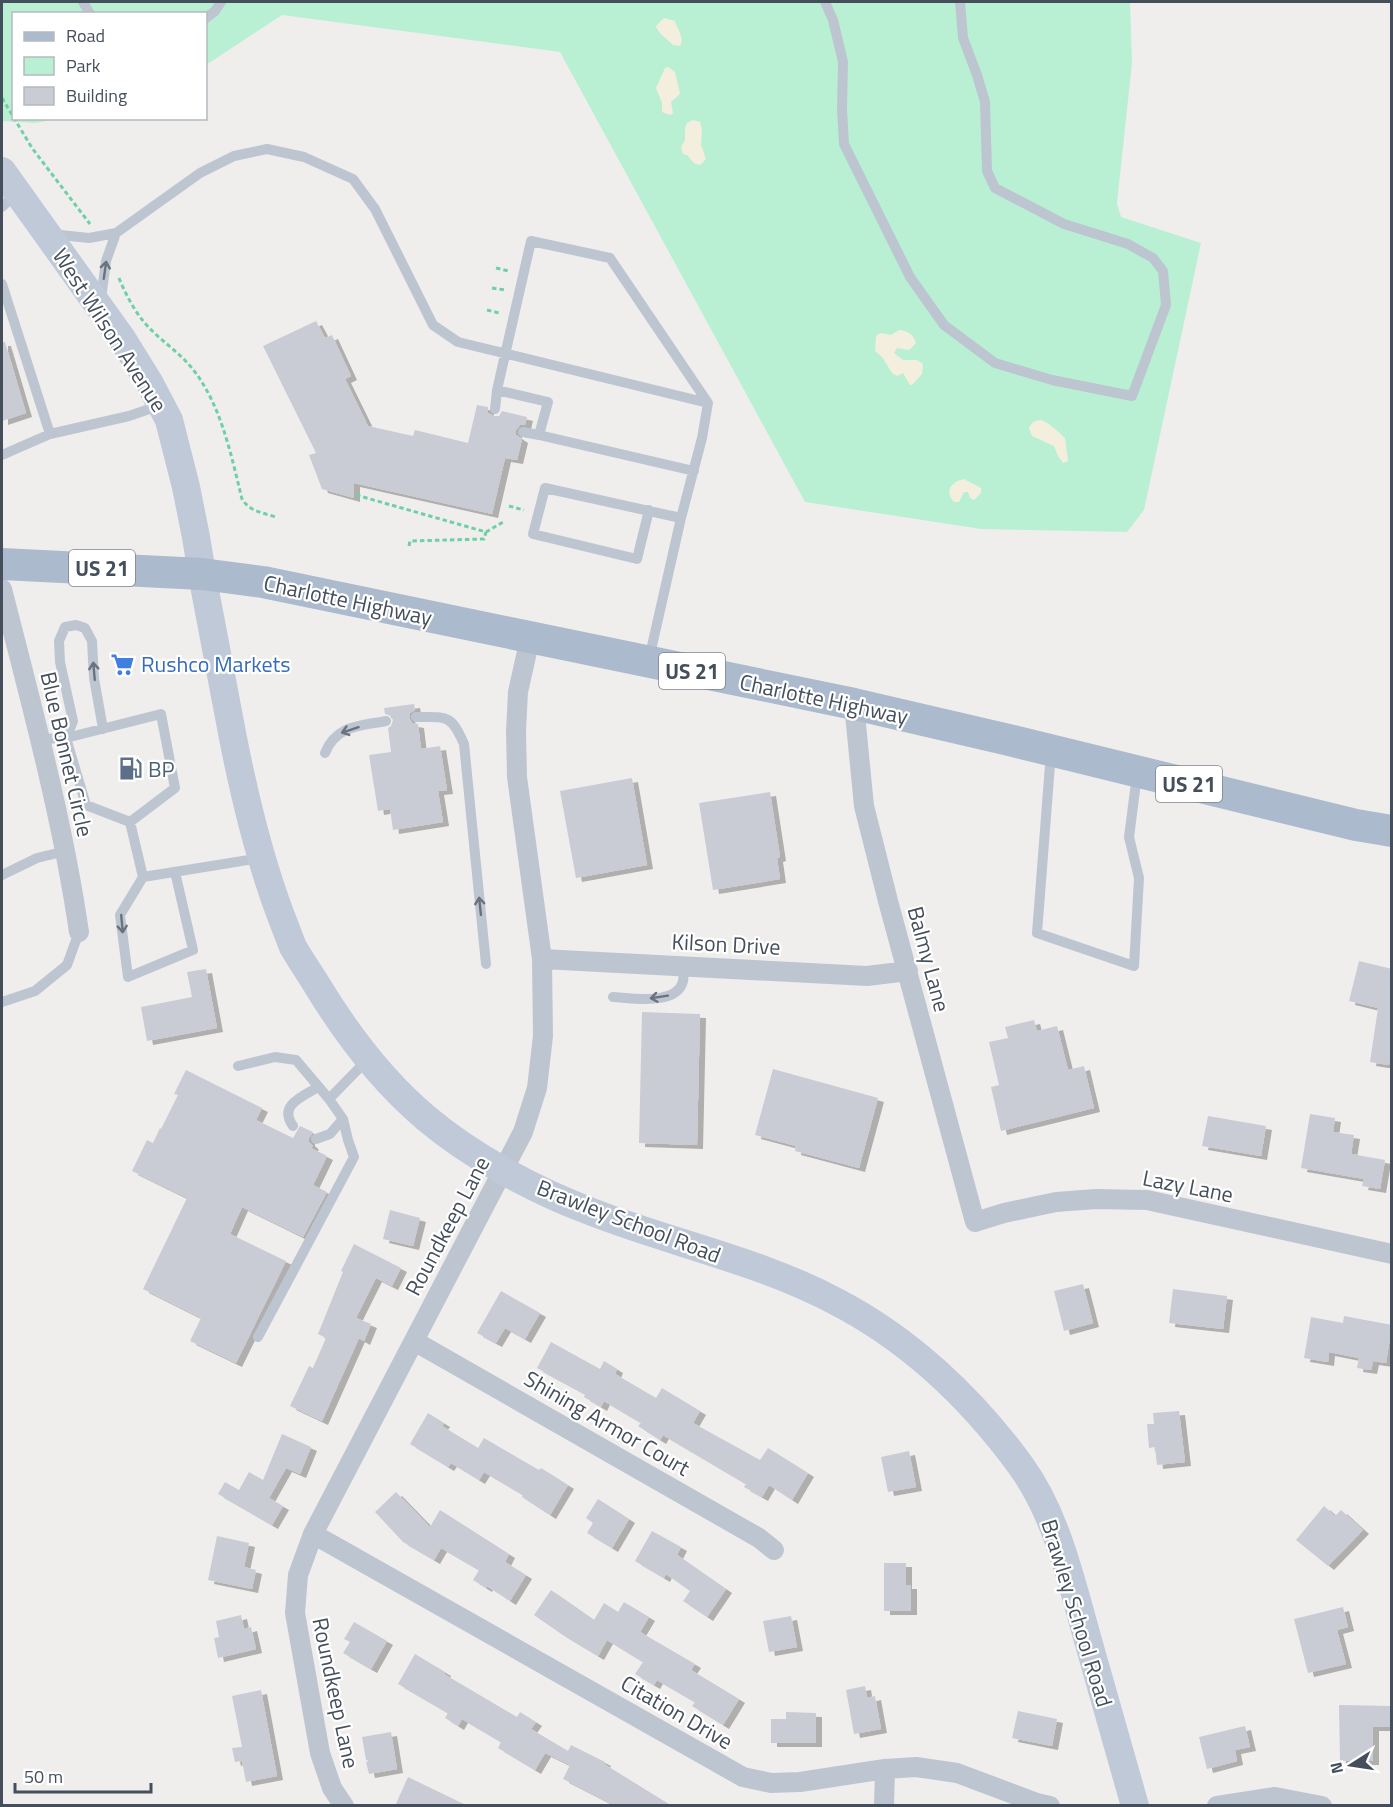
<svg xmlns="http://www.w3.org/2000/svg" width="1393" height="1807" font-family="'Titillium Web',sans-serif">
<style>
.green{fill:#b9f0d3}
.sand{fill:#f3eedd}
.building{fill:#c9ccd4;filter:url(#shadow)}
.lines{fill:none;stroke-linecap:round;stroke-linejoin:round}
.path{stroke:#70cfa8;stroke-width:3;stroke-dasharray:4.5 3;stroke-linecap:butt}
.lane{stroke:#bdc6d0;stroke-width:10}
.street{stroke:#bdc6d0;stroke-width:20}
.secondary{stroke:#bfc9d8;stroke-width:28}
.primary{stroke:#acbace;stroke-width:32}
.oneway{stroke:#69737f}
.labels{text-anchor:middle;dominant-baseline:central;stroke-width:4.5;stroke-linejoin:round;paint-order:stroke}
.shield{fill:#fff;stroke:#7d848d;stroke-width:1.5}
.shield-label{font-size:21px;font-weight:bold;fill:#454f5c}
.street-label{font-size:22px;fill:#454f5c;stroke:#fff}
.shop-label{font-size:22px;fill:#366cbe;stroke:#fff;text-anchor:start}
.service-label{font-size:22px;fill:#4e5e75;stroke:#fff;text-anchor:start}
</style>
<defs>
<filter id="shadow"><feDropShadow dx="6" dy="4" stdDeviation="0" flood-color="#0004"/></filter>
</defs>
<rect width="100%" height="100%" fill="#f0eeed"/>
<path class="green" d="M2 2H1130L1132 63 1117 203 1121 217 1201 243 1144 510 1127 532 981 529 805 502 560 52 282 15 206 65V14H14V118L57 119 35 123 2 121Z"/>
<path class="sand" d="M664 18 675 21C677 29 685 37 680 46L673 45C667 38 658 34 656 26Z
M668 67 675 72 680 94 671 102 673 113 670 115 662 112V103L656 88 665 68Z
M693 120 700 122 702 129 701 145 706 159 700 165 694 163 687 155 683 154 681 147 685 140V128L687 123Z
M899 330C907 330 914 335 916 343L909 350 897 348 894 353 903 360H917L923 364 922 374 912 385H910L903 373 897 376 892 373 882 357 875 351 876 336 880 333 891 335Z
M1041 420C1050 423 1058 432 1065 438L1068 461 1063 463 1058 456 1054 446 1032 436 1029 428C1032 421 1035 421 1041 420Z
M964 479 981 488V493L974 500 970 498 968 492H964L959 502H954C944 491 951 482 964 479Z"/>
<path class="building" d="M316 321 325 338 332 335 351 376 345 379 368 426 413 436 415 430 468 443 477 405 488 407V413L494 416H499L502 411 527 417 525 425H520L516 430V435L522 439 517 460 505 458 492 514 354 483V498L322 489 309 455 316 453 263 346Z
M2 342H5L26 413 2 421Z
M414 704 415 710 410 713 409 718 412 723 418 724 421 749 440 746 447 790 438 791 443 822 393 830 390 809 378 811 369 755 391 752 388 728 391 726 393 720 391 716 385 714 384 708Z
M632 778 647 865 576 878 560 791Z
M770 792 780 857 777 858 780 879 713 890 699 803Z
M1359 961 1392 969V1044L1389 1065 1370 1062 1378 1008 1349 1001Z
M206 969 217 1028 147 1041 141 1007 192 997 187 972Z
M642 1012 700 1014 697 1145 639 1143Z
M1034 1020 1037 1031 1057 1026 1068 1070 1084 1066 1094 1108 1001 1131 991 1087 999 1085 989 1042 1008 1038 1005 1027Z
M773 1069 878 1098 859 1168 795 1151 796 1146 755 1135Z
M186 1070 262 1108 256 1120 293 1138 300 1126 313 1132 309 1138V1142L313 1146 311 1148 327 1156 313 1185 327 1192 303 1237 242 1207 230 1234 286 1261 236 1363 190 1341 201 1318 143 1289 187 1198 132 1171 147 1140 153 1143 160 1128 161 1129 178 1095 174 1094Z
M1310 1114 1335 1118 1333 1132 1354 1135 1351 1154 1385 1160 1380 1189 1362 1186 1364 1179 1301 1168Z
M1208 1116 1266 1126 1261 1156 1202 1146Z
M390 1210 420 1218 413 1246 383 1239Z
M354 1244 401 1268 392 1286 376 1278 356 1318 371 1324 364 1341 359 1338 322 1421 290 1406 309 1366 313 1368 326 1338 318 1334 343 1272 341 1271Z
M1083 1284 1093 1323 1064 1331 1054 1291Z
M1173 1289 1227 1296 1223 1329 1169 1323Z
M501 1291 540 1313 525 1339 505 1328 496 1343 477 1333Z
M1344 1316 1392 1325 1386 1363 1373 1361 1371 1370 1357 1368 1359 1358 1329 1352 1328 1362 1304 1358 1311 1317 1343 1323Z
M551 1342 600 1369 604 1361 617 1369 615 1374 656 1398 662 1388 700 1411 693 1423 760 1460 768 1448 808 1473 792 1500 769 1485 762 1497 744 1487 746 1484 663 1435 660 1440 638 1426 641 1423 604 1401 601 1407 584 1397 585 1394 537 1368Z
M1179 1411 1185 1462 1157 1465 1155 1447 1149 1448 1147 1424H1154L1153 1413Z
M428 1413 444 1423 442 1426 478 1448 484 1438 539 1470 541 1468 568 1485 550 1515 522 1497 523 1495 484 1472 479 1480 451 1463 448 1467 410 1444Z
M282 1434 311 1447 300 1474 286 1468 269 1498 283 1506 272 1525 218 1494 225 1482 239 1490 249 1472 263 1480Z
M909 1451 916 1487 888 1492 881 1457Z
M396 1492 430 1527 440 1510 509 1554 505 1562 526 1575 510 1601 487 1586 486 1588 473 1580 479 1570 441 1548 434 1560 403 1542 375 1512Z
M598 1499 629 1519 612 1548 587 1533 593 1523 586 1518Z
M1324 1506 1335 1516 1341 1510 1363 1530 1328 1566 1296 1540Z
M652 1531 681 1547 677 1555 726 1589 707 1617 683 1601 690 1591 666 1574 664 1578 635 1561Z
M217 1536 249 1543 244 1567 256 1570 252 1589 208 1580Z
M884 1563H906V1585H911V1611H884Z
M551 1590 594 1620 604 1603 618 1612 624 1602 649 1617 640 1632 695 1664 691 1670 739 1699 723 1725 692 1706 695 1702 657 1680 654 1685 635 1674 643 1662 607 1640 598 1656 563 1635 534 1615Z
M1343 1607 1348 1627 1337 1630 1346 1664 1308 1673 1294 1619Z
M241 1615 244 1629 251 1627 256 1649 218 1658 214 1638 219 1637 216 1621Z
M791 1616 797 1647 769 1652 763 1621Z
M354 1622 387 1641 371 1669 343 1653 350 1642 344 1639Z
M415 1654 445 1672 444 1674 517 1717 520 1712 536 1722 531 1729 568 1751 571 1745 605 1762 604 1764 672 1806H616L563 1779 570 1765 545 1753 535 1770 498 1748 501 1742 462 1719 458 1726 445 1718 448 1713 398 1684Z
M865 1686 867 1698 875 1696 881 1729 854 1734 846 1690Z
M261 1690 277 1776 246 1782 242 1761 235 1762 232 1748 242 1747 232 1696Z
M1339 1705 1392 1706V1727H1373V1761H1340Z
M1018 1711 1057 1719 1052 1746 1012 1738Z
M786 1712 816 1713V1743H771V1719H786Z
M1245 1726 1250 1747 1235 1750 1237 1761 1207 1769 1199 1737Z
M391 1732 397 1769 369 1774 366 1762 369 1761 366 1760 362 1737Z
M408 1777 468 1806H395Z"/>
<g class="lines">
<path class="path" d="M2 98 32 148 90 224
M496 268 509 271
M119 278C125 293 134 310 144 322 158 339 177 350 191 367 221 403 231 455 242 499 249 511 263 513 276 517
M492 288 505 290
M487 310 499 313
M356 495 486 532 505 521
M509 506 524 510
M409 546 410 541 484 539 486 532"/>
<path class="lane" d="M83 2 90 14
M825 2 833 20 843 62 842 109 844 144 910 277 944 325 995 363 1052 380 1132 396 1166 305 1163 271 1153 258 1128 244 1064 224 995 188 987 171 985 102 977 75 963 38 960 2
M206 18 215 11 221 2
M2 207 15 194
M51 234 89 238 116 233 200 173 234 156 267 149 304 157 353 179 375 209 433 325 458 342 708 403
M2 284 50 434 129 416 161 405
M101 299 106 261 116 233
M497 390 548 402 539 435 694 471
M495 409 497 390 531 241 610 258 708 403 702 438 681 518 649 659
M523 432 539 435
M2 455 50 434
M649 510 637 559 533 534 545 488 681 518
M416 717C447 717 451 714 464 744L486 964
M66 738 73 721 60 662 59 641 65 627 76 625 85 628 92 641 94 678 103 729
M66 738 161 714 175 788 130 822
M41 739 66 738 86 805 130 822 143 877 120 915 128 977 193 950 175 872
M1051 752 1037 933 1134 966 1139 878 1129 837 1137 775
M325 753C336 725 360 726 386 721
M2 875 37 858 66 851
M143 877 261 858
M613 997C632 998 677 1006 683 981 684 977 683 970 683 966
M2 1002 35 991 67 965 79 932
M238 1066 275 1057 296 1060 329 1099 368 1059
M293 1126C278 1105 302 1097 318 1087
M316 1139 330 1134 343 1119
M258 1337 354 1157 348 1140 343 1119 329 1099"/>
<path class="street" d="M2 589C31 703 62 816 79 932
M854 704 864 806 888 901 975 1222 1004 1213 1056 1202 1096 1199 1147 1200 1392 1254
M542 959 867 976 908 971
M414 1341 759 1538 774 1550
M313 1534 743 1777 771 1783 800 1782 885 1769 916 1767 957 1773 1037 1803 1050 1806
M344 1806 332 1788 320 1753 295 1613 298 1575 313 1534 523 1132 537 1088 543 1036 542 959 517 777 516 731 518 692 530 638
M884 1806 885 1769
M1217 1806 1275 1797 1322 1806"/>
<path class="secondary" d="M2 171 123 340 149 382 169 420 186 487 196 537 202 574C212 629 223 684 233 738 245 799 259 858 281 916 285 926 289 937 293 947 300 959 308 971 315 982 345 1032 381 1080 426 1118 472 1157 536 1191 592 1212 671 1243 760 1261 835 1301 909 1339 972 1399 1021 1466 1056 1514 1071 1580 1087 1637 1103 1693 1119 1749 1135 1806"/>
<path class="primary" d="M2 564 202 574 263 582 854 704 1009 740 1356 825 1392 831"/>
</g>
<defs><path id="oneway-shaft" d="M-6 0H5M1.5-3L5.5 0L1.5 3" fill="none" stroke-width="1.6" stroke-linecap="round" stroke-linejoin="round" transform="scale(1.5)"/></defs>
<g class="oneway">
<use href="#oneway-shaft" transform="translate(105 270) rotate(-82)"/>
<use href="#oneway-shaft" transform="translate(94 671) rotate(-95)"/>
<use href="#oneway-shaft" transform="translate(350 730) rotate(162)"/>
<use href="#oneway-shaft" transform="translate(480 906) rotate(-96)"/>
<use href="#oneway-shaft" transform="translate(122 924) rotate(85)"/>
<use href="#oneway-shaft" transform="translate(659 997) rotate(171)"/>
</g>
<defs>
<symbol id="supermarket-bare" viewBox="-9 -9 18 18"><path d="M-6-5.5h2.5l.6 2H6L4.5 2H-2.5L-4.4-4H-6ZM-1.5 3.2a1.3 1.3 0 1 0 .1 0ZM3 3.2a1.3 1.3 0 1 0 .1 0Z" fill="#3f7fe0" stroke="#fff" stroke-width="2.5" paint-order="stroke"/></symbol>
<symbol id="fuel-bare" viewBox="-9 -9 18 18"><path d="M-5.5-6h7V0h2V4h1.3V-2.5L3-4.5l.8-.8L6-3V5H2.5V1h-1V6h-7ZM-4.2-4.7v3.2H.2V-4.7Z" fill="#5c6f8a" stroke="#fff" stroke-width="2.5" paint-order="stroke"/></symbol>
</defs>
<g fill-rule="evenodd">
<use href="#supermarket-bare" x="106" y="648" width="33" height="33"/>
<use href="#fuel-bare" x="114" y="752" width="33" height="33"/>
</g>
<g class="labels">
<g class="shield">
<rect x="69" y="550" width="66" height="36" rx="4.5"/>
<rect x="659" y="653" width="66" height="36" rx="4.5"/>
<rect x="1156" y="766" width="66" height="36" rx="4.5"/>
</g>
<g class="shield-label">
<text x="102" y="568">US 21</text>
<text x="692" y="671">US 21</text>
<text x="1189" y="784">US 21</text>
</g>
<g class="street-label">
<text transform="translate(110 330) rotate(57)">West Wilson Avenue</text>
<text transform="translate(348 600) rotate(12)">Charlotte Highway</text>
<text transform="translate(824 699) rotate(12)">Charlotte Highway</text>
<text transform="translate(67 754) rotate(77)">Blue Bonnet Circle</text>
<text transform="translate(726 944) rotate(3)">Kilson Drive</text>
<text transform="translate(929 959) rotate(75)">Balmy Lane</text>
<text transform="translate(1188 1186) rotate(11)">Lazy Lane</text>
<text transform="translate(629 1221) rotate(21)">Brawley School Road</text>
<text transform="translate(447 1226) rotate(-62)">Roundkeep Lane</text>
<text transform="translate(607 1423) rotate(30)">Shining Armor Court</text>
<text transform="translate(1077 1613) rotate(73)">Brawley School Road</text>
<text transform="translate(336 1693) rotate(78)">Roundkeep Lane</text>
<text transform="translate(677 1712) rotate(30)">Citation Drive</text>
</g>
<g class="shop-label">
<text x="141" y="664">Rushco Markets</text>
</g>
<g class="service-label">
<text x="148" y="769">BP</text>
</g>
</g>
<rect width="1393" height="1807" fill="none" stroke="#454f5c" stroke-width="6"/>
<rect x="12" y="12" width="195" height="108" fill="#ffffff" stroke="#b5b9be" stroke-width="1.5"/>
<rect x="24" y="32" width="30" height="9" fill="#acbace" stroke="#b5b9be" stroke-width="1.5"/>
<text x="66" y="42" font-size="18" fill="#454f5c">Road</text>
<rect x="24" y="57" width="30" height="18" fill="#b9f0d3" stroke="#b5b9be" stroke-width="1.5"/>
<text x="66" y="72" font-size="18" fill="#454f5c">Park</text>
<rect x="24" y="87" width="30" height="18" fill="#c9ccd4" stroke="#b5b9be" stroke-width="1.5"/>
<text x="66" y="102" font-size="18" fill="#454f5c">Building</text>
<g transform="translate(1351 1765) rotate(258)" stroke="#ffffff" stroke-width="4.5" paint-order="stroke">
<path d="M0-4.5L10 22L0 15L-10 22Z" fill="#454f5c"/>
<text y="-9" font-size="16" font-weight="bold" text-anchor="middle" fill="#454f5c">N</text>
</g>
<path d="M15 1783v9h136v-9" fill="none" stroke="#454f5c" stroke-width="3"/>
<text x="24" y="1783" font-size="18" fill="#454f5c" stroke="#ffffff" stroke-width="4.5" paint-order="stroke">50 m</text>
</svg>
